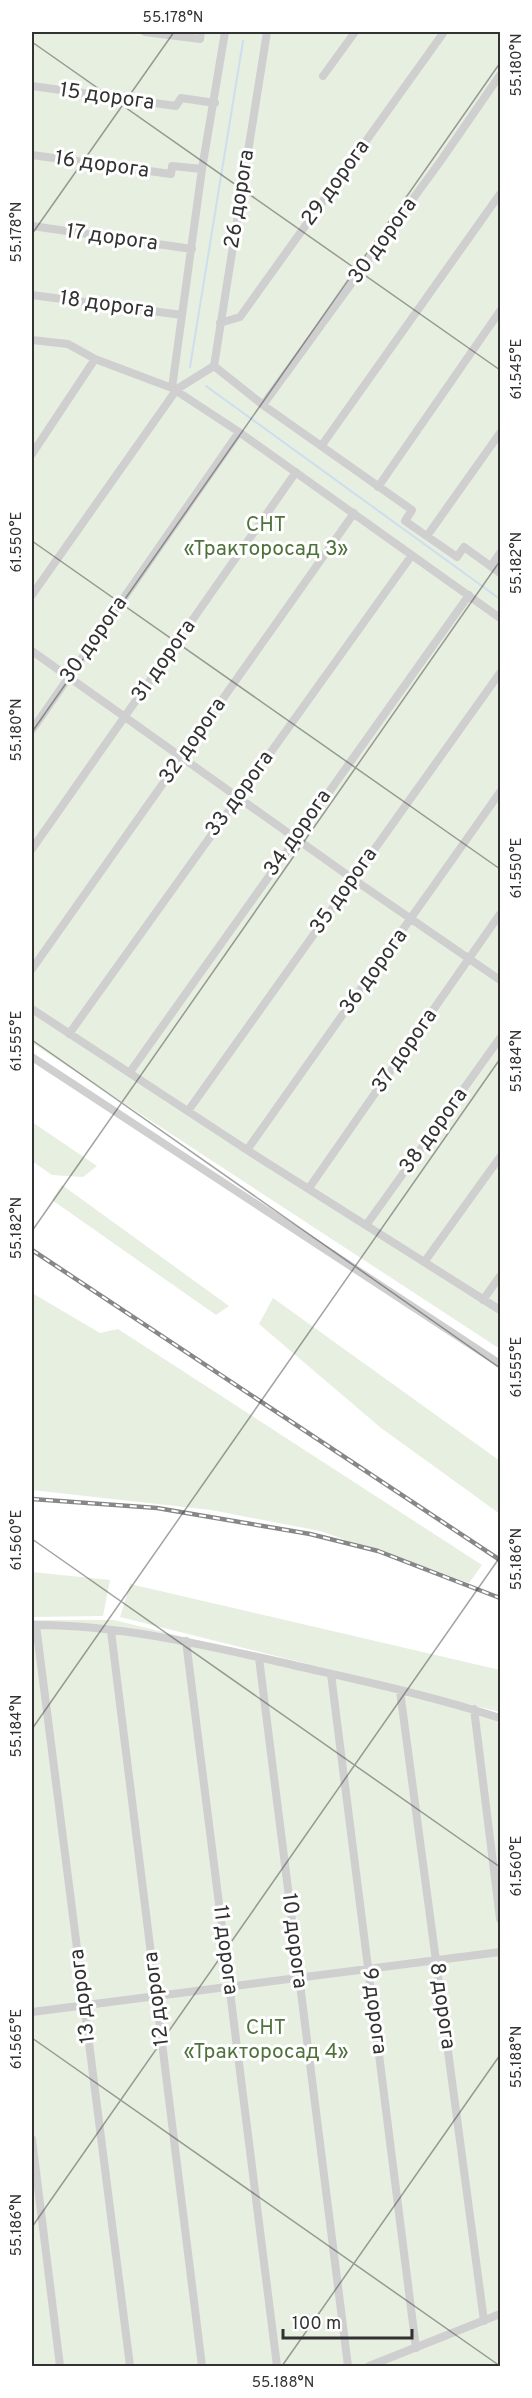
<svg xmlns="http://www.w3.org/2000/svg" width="532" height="2398" font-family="Overpass,sans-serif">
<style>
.green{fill:#e7efe0}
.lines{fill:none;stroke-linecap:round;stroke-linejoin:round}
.stream{stroke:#ccdeef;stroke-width:2}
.street{stroke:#cfcfcf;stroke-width:8}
.rail-casing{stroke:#878787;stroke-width:4.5}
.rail{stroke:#fff;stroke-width:2;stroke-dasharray:7;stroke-linecap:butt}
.ticks{fill:none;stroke:#323232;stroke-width:1.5;stroke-opacity:0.45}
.labels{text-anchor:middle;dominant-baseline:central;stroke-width:6;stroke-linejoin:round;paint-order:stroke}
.street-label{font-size:21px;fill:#323232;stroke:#fff}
.park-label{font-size:21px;fill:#4f723b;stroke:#fff}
.neatline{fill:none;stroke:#323232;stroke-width:2}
.ticks-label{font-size:15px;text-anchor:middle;fill:#323232}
</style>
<rect width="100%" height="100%" fill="#fff"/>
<path class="green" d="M32 32H500V1349L32 1043Z
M32 1122 97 1166 83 1177 52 1175 32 1161Z
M62 1185 229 1306 216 1315 52 1200Z
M32 1293 100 1333 118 1329 482 1565 469 1583 320 1531 211 1510 32 1490Z
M273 1298 500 1461V1514L381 1428 259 1324Z
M32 1572 110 1580 103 1616 32 1617Z
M130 1584 500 1670V1712L120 1617Z
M32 1620H114L500 1714V2366H32Z"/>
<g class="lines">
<path class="stream" d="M190 367 243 41
M206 386 500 599"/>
<path class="street" d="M145 32 200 39 201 32
M225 32 202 169 172 388 239 432 500 618
M323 76 355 32
M32 86 176 106 181 98 215 103
M32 155 171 174 172 166 202 169
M32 226 192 249
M32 295 182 315
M220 323 240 317 444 32
M32 340 68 344 95 359 172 388
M214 366 263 405 412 510 405 521 457 557 464 547 500 573
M214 366 267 32
M263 405 442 159 500 75
M322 445 500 194
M32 454 95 359
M378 487 500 311
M427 536 500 433
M491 566 500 553
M32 595 177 389 214 366
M32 651 353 879 500 980
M32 730 239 432
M32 849 296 472
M32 969 354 513
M32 1009 247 1150 500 1310
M69 1034 412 555
M32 1057 500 1364
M130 1072 469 595
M188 1111 500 673
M247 1150 500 792
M309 1188 500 914
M367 1224 500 1038
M425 1261 500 1157
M483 1300 500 1276
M32 1625C118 1624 209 1646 293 1665 362 1681 433 1696 500 1718
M36 1625 130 2366
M111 1631 202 2366
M186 1641 277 2366
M259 1658 348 2366
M331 1674 416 2348
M400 1691 484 2321
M474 1709 500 1919
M32 2012 500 1952
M32 2139 60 2366
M369 2366 500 2314"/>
<defs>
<path id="rail" d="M32 1250 500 1560
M32 1499 157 1508 310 1534 378 1551 500 1598"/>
</defs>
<use href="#rail" class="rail-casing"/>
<use href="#rail" class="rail"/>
</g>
<path class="ticks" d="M32 42 500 370M32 234 174 32M32 541 500 869M32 732 500 63M32 1040 500 1368M32 1231 500 561M32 1539 500 1867M32 1729 500 1059M32 2038 500 2366M32 2227 500 1557M282 2366 500 2055"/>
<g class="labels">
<g class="street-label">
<text transform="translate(107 97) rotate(8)">15 дорога</text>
<text transform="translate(102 165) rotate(8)">16 дорога</text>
<text transform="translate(336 183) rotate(-54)">29 дорога</text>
<text transform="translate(240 199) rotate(-81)">26 дорога</text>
<text transform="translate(112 238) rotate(8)">17 дорога</text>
<text transform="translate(383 241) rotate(-54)">30 дорога</text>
<text transform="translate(107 305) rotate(8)">18 дорога</text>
<text transform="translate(94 640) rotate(-55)">30 дорога</text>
<text transform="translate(164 661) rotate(-55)">31 дорога</text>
<text transform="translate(193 741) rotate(-55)">32 дорога</text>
<text transform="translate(240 794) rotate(-54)">33 дорога</text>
<text transform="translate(298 833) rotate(-55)">34 дорога</text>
<text transform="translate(344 891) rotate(-55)">35 дорога</text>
<text transform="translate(374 972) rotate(-54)">36 дорога</text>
<text transform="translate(405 1051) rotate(-55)">37 дорога</text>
<text transform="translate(434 1131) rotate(-54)">38 дорога</text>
<text transform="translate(294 1941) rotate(83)">10 дорога</text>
<text transform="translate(225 1950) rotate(83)">11 дорога</text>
<text transform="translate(83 1996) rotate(-97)">13 дорога</text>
<text transform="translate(157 1999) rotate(-97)">12 дорога</text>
<text transform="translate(442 2006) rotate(82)">8 дорога</text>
<text transform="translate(374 2011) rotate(83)">9 дорога</text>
</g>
<g class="park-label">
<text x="266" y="525">СНТ<tspan x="266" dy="24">«Тракторосад 3»</tspan></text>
<text x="266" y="2028">СНТ<tspan x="266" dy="24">«Тракторосад 4»</tspan></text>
</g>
</g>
<rect width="532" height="2398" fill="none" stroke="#ffffff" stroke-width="66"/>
<path d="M283 2329v9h129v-9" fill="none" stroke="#323232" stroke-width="3"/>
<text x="292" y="2329" font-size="18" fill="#323232" stroke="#ffffff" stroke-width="4.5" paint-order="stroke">100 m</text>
<rect x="33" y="33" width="466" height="2332" class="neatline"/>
<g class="ticks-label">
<text x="173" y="22">55.178°N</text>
<text transform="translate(516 65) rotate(-90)" y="5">55.180°N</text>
<text transform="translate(16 232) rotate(-90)" y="5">55.178°N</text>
<text transform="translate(516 369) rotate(-90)" y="5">61.545°E</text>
<text transform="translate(16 542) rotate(-90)" y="5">61.550°E</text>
<text transform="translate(516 563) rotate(-90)" y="5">55.182°N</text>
<text transform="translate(16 730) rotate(-90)" y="5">55.180°N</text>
<text transform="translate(516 868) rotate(-90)" y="5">61.550°E</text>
<text transform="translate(16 1041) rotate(-90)" y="5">61.555°E</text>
<text transform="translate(516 1061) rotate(-90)" y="5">55.184°N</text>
<text transform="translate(16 1228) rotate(-90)" y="5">55.182°N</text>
<text transform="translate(516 1367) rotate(-90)" y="5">61.555°E</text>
<text transform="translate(16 1540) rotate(-90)" y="5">61.560°E</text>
<text transform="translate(516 1559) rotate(-90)" y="5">55.186°N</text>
<text transform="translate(16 1726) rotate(-90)" y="5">55.184°N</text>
<text transform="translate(516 1866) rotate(-90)" y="5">61.560°E</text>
<text transform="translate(16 2039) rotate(-90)" y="5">61.565°E</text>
<text transform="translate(516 2057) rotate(-90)" y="5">55.188°N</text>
<text transform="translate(16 2225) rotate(-90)" y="5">55.186°N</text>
<text x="283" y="2387">55.188°N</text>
</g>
</svg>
